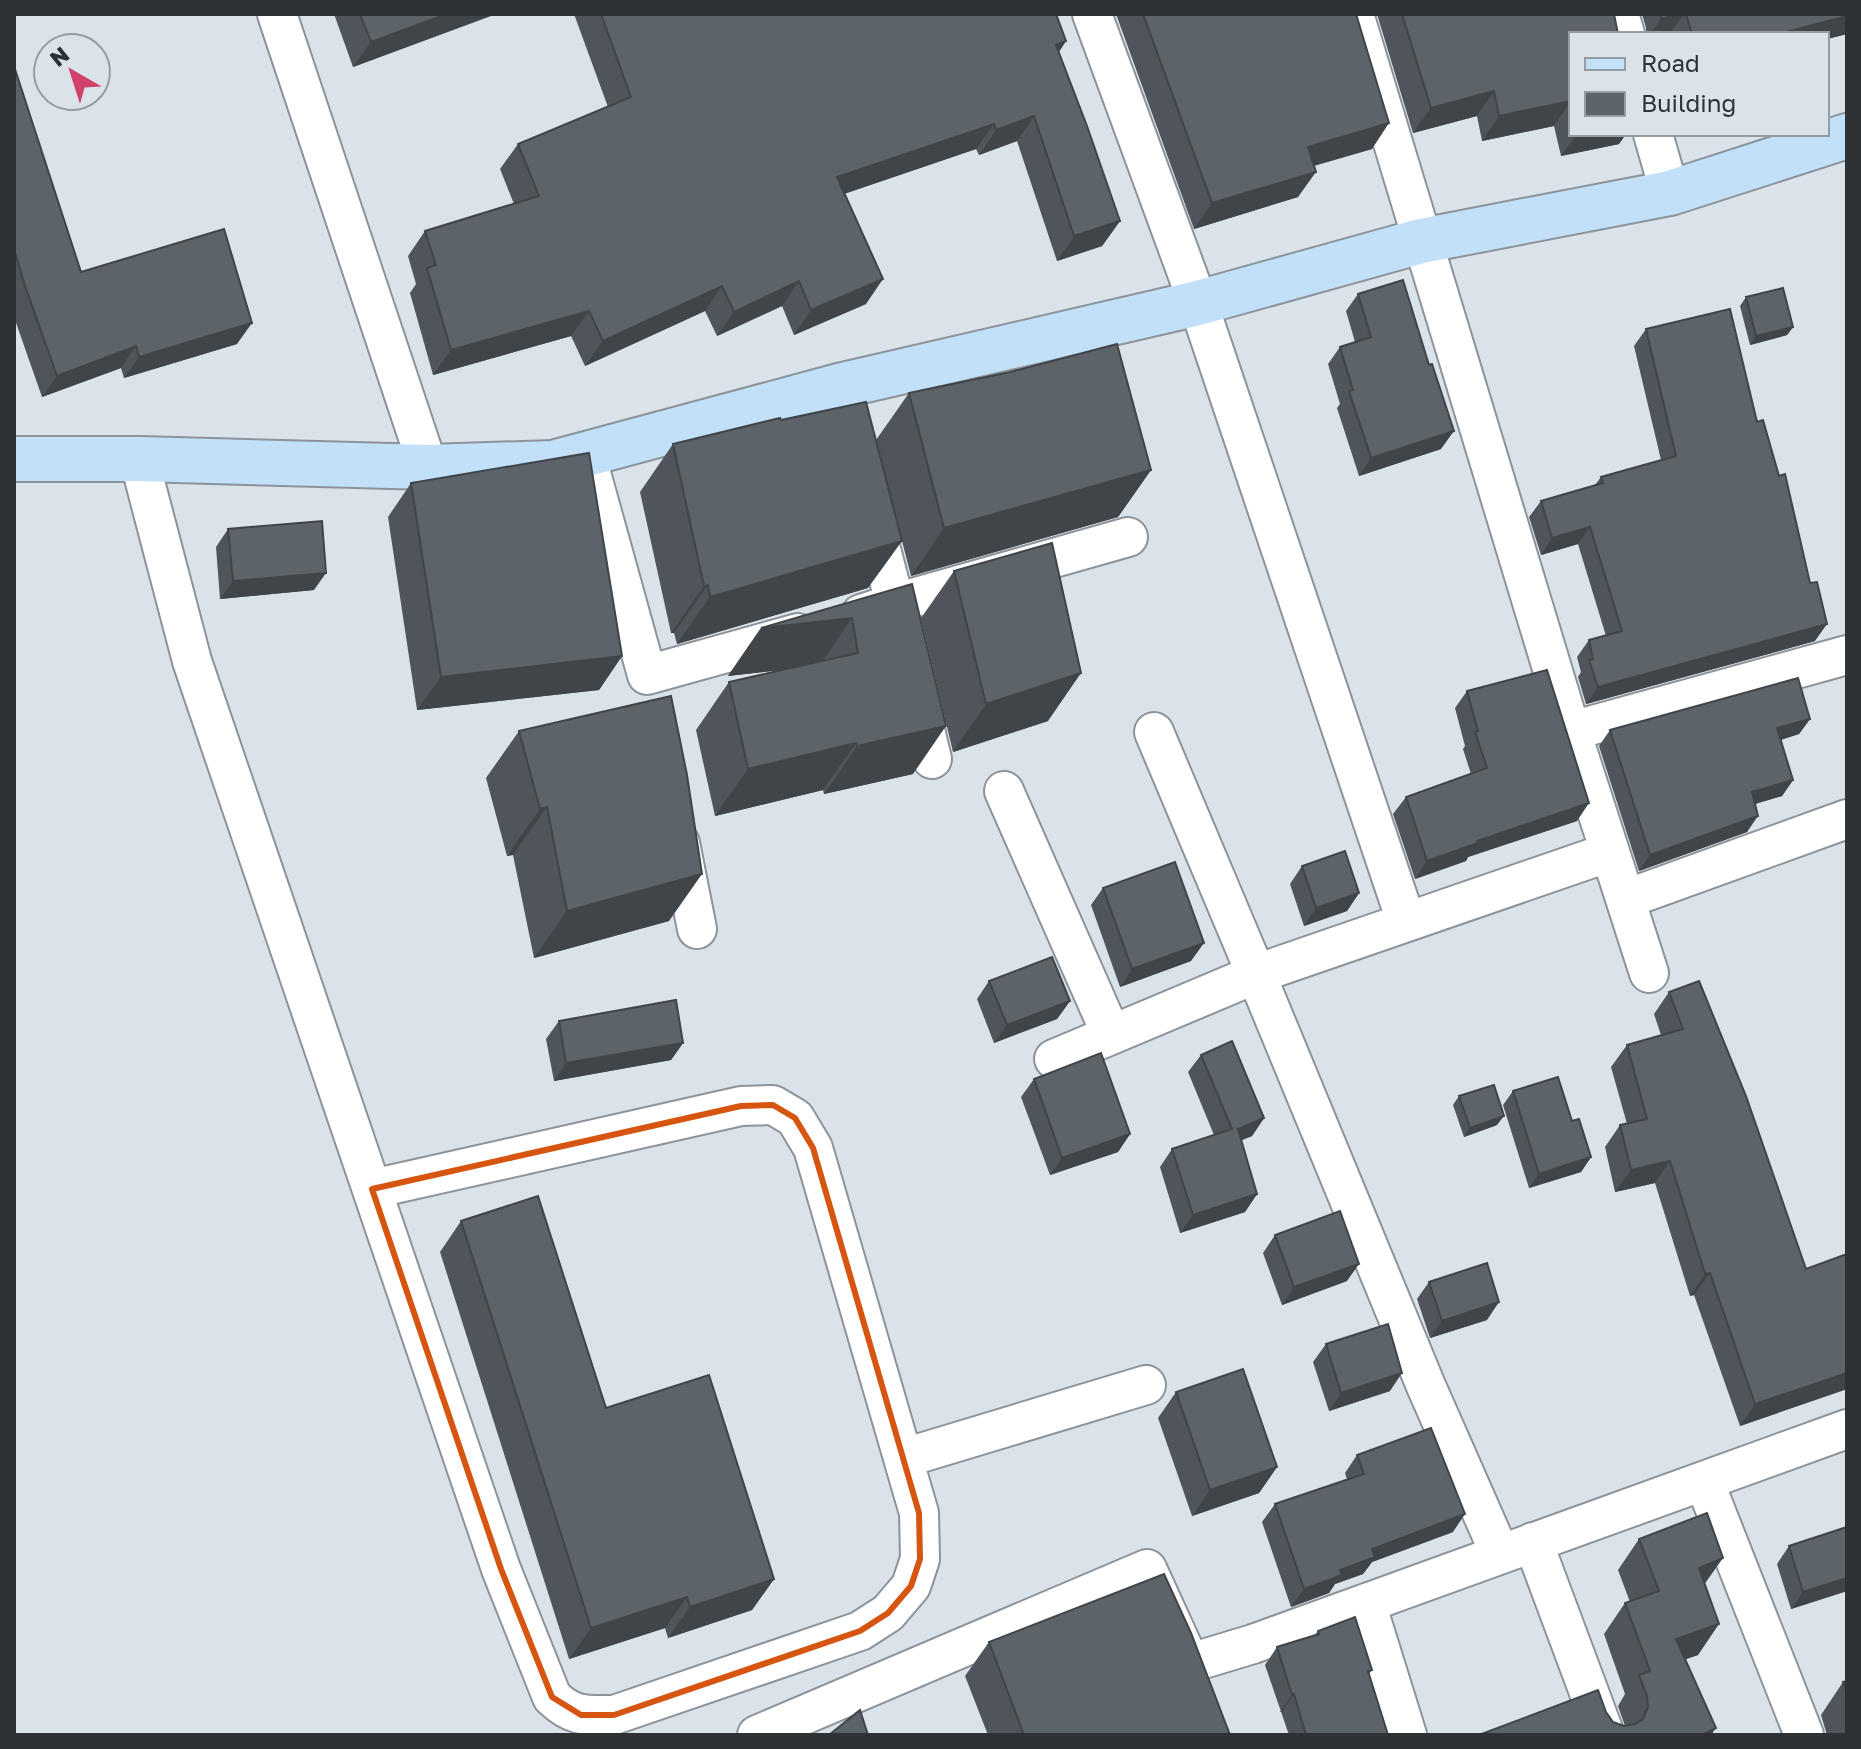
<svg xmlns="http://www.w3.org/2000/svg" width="1861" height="1749" font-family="'Golos Text',sans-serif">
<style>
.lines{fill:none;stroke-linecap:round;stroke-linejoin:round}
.street-casing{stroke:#8c939a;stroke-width:42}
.secondary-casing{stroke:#8c939a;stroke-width:48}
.street{stroke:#fff;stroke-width:38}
.secondary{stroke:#c2e0f7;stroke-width:44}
.wall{fill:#4f555a}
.shaded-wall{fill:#40454a}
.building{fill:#5c6369;stroke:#40454a;stroke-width:2}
.marked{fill:none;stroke:#d65510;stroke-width:6;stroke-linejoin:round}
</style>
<rect width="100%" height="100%" fill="#dbe3ea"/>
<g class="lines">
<defs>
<path id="street" d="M277 14 428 467
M1092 14 1198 303 1406 921
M1354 14 1571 731 1649 973
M1619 14 1625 34
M1653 134 1670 193
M586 455 647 675 798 633
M139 459 192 661 501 1569 552 1697C574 1718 586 1715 614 1715L860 1631 888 1613 911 1586 920 1559 919 1513 813 1148 795 1118 773 1105 741 1106 372 1189
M861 614 895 603 872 515
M900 625 895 603 1128 537
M918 701 932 759
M1571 731 1847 655
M1004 791 1111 1034
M680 843 697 929
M1626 899 1847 819
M1054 1059 1256 974 1154 732
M904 1458 1146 1385
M1704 1481 1804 1735
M1533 1542 1605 1735
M1500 1554 1426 1386 1256 974 1610 852
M1366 1603 1407 1735
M757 1735 1147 1569 1190 1663 1253 1644 1847 1429"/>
<path id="secondary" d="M14 459H139L428 467 553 463 839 386 1198 303 1421 241 1670 193 1847 136"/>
</defs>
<use href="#street" class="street-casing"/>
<use href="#secondary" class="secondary-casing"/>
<use href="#street" class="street"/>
<use href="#secondary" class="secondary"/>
</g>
<path class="wall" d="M334 14H496L353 67Z
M574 14H1056L1066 41 1059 52 1120 221 1102 246 1057 261 1017 141 979 155 976 149 844 194 866 304 794 335 782 306 717 336 705 311 585 366 571 336 433 375 410 293 416 284 408 256 425 231 514 204 500 169 518 144 608 107Z
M1116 14H1356L1372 149 1314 166 1298 197 1194 229Z
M1377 14H1581L1571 34V134H1626L1619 144 1561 156 1554 126 1482 141 1477 116 1413 133Z
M1642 14H1847V34L1827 39V34H1646V28Z
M14 66 81 272 237 344 124 378 121 368 42 397 14 317Z
M1358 294 1441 449 1359 476 1337 408 1340 404 1328 364 1340 347 1355 342 1346 311Z
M1746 297 1793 327 1787 335 1750 345 1740 306Z
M1646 329 1757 422 1815 641 1586 704 1578 677 1581 672 1577 657 1589 640 1606 636 1578 544 1541 555 1529 517 1541 501 1595 485 1601 477 1661 460 1634 346Z
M909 393 1151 470 1118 517 911 576 876 440Z
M781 420 868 588 677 644 674 633H671L640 492 673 444Z
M411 483 622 656 599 690 417 710 388 517Z
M228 529 314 590 220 599 216 547Z
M954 571 1048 721 953 752 921 618Z
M912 584 913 774 824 794 823 790 715 816 696 730 729 682 786 669 728 676 761 628Z
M1467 691 1577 821 1468 857 1466 861 1415 879 1393 814 1406 797 1471 774 1463 749 1465 746 1455 708Z
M1810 719 1799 734 1781 740 1793 780 1782 796 1755 804 1747 832 1639 871 1599 746 1610 730Z
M519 731 669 921 534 958 513 855 507 856 486 778Z
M1302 866 1359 893 1347 911 1304 926 1290 884Z
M1103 888 1191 961 1120 987 1091 905Z
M989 981 1070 1001 1057 1019 994 1043 977 999Z
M1669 992 1847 1389 1740 1426 1694 1295 1690 1296 1655 1183 1615 1192 1605 1147 1620 1125 1627 1124 1611 1067 1627 1045 1661 1035 1654 1014Z
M559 1021 683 1043 671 1060 554 1081 546 1039Z
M1201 1055 1264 1118 1252 1136 1241 1140 1257 1194 1245 1212 1180 1233 1160 1167 1172 1149 1214 1135 1188 1072Z
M1034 1079 1130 1134 1118 1152 1050 1175 1021 1097Z
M1513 1091 1572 1121 1591 1157 1581 1172 1529 1188 1503 1105Z
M1459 1096 1497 1125 1464 1137 1453 1105Z
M461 1221 606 1408 774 1579 752 1610 668 1638 665 1628 569 1659 440 1252Z
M1275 1235 1347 1281 1282 1305 1263 1253Z
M1429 1282 1487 1320 1430 1338 1417 1299Z
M1326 1344 1390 1391 1329 1411 1313 1362Z
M1176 1392 1277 1467 1259 1493 1192 1516 1158 1418Z
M1357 1455 1453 1532 1372 1562 1363 1574 1335 1584 1329 1593 1291 1607 1262 1522 1275 1504 1347 1479 1345 1473Z
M1847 1527V1591L1791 1609 1777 1564 1789 1546Z
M1639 1539 1705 1584 1698 1655 1685 1659 1711 1735H1479L1606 1712 1613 1722 1625 1726 1618 1706 1625 1694 1604 1634 1625 1603 1630 1602 1618 1570Z
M1318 1631 1372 1670 1369 1674 1388 1735H1289L1265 1665 1277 1647 1315 1635Z
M989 1642 1230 1735H988L965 1676Z
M1847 1681V1735H1827L1821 1715 1843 1682Z"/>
<path class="shaded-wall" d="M447 14H496L353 67 371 42Z
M1677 14H1684L1670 33 1650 34 1661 19Z
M1847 16V34L1827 39V34H1778Z
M1066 41 1049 66 1056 45Z
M1494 91 1477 116 1413 133 1431 108Z
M1571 101 1554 126 1482 141 1499 116Z
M1034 116 1017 141 979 155 996 130Z
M1389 123 1372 149 1291 172 1308 147Z
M994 124 976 149 820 202 837 177Z
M1577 134H1626L1619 144 1561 156Z
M1316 172 1298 197 1194 229 1212 203Z
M1120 221 1102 246 1057 261 1074 236Z
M883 279 866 304 794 335 811 310Z
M799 281 782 306 717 336 734 312Z
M722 286 705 311 585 366 603 341Z
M589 311 571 336 433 375 451 350Z
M252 323 237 344 124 378 139 357Z
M1793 327 1787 335 1750 345 1756 336Z
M136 346 121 368 42 397 57 376Z
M1454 431 1441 449 1359 476 1371 458Z
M1151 470 1118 517 911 576 944 528Z
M1590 527 1578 544 1541 555 1552 538Z
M902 541 868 588 677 644 710 597Z
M326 573 314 590 220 599 233 581Z
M708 585 674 633H671L704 586Z
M852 618 819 666 728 676 761 628Z
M1827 624 1815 641 1586 704 1598 687Z
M622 656 599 690 417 710 441 677Z
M1081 673 1048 721 953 752 986 704Z
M1810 719 1799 734 1766 744 1777 728Z
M946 726 913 774 824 794 857 746Z
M856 743 823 790 715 816 748 769Z
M1793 780 1782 796 1741 808 1752 792Z
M1589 803 1577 821 1468 857 1466 861 1415 879 1427 861 1477 841Z
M547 807 513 855 507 856 540 809Z
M1758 816 1747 832 1639 871 1650 855Z
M702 874 669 921 534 958 567 911Z
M1359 893 1347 911 1304 926 1316 908Z
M1204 943 1191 961 1120 987 1132 969Z
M1070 1001 1057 1019 994 1043 1007 1025Z
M683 1043 671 1060 554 1081 566 1063Z
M1504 1116 1497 1125 1464 1137 1470 1128Z
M1264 1118 1252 1136 1226 1147 1238 1129Z
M1130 1134 1118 1152 1050 1175 1062 1158Z
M1591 1157 1581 1172 1529 1188 1539 1174Z
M1670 1161 1655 1183 1615 1192 1631 1170Z
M1257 1194 1245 1212 1180 1233 1193 1215Z
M1359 1264 1347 1281 1282 1305 1294 1287Z
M1710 1273 1694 1295 1690 1296 1705 1274Z
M1499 1302 1487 1320 1430 1338 1442 1321Z
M1402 1373 1390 1391 1329 1411 1341 1393Z
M1847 1373V1389L1740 1426 1755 1404Z
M1277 1467 1259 1493 1192 1516 1210 1490Z
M1465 1514 1453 1532 1372 1562 1363 1574 1335 1584 1329 1593 1291 1607 1304 1589 1340 1570 1372 1549Z
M1723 1558 1701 1589 1699 1568Z
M1847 1578V1591L1791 1609 1803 1592Z
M774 1579 752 1610 668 1638 690 1607Z
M687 1597 665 1628 569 1659 591 1628Z
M1719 1624 1698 1655 1655 1670 1676 1639Z
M1294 1694 1282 1712H1280L1292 1695Z
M1716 1728 1711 1735H1702Z"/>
<path class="building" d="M360 14H447L371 42Z
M601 14H1056L1066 41 1056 45 1087 126 1120 221 1074 236 1034 116 996 130 994 124 837 177 883 279 811 310 799 281 734 312 722 286 603 341 589 311 451 350 427 268 436 265 425 231 539 196 518 144 631 97Z
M1143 14H1356L1389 123 1308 147 1316 172 1212 203Z
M1402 14H1614L1618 34H1571V101L1499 116 1494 91 1431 108Z
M1661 14H1677L1661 19Z
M1686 14H1847V16L1778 34H1692Z
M14 66 81 272 224 229 252 323 139 357 136 346 57 376 25 286 14 249Z
M1403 280 1429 365 1432 364 1454 431 1371 458 1349 391 1353 390 1340 347 1371 337 1358 294Z
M1783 288 1793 327 1756 336 1746 297Z
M1730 309 1757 422 1763 420 1779 476 1785 474 1810 583 1817 582 1827 624 1598 687 1589 660 1593 659 1589 640 1622 631 1590 527 1552 538 1541 501 1603 483 1601 477 1676 456 1646 329Z
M1117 344 1151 470 944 528 909 393 1010 372Z
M866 402 902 541 710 597 708 585 704 586 673 444 780 418 781 420Z
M589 453 622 656 441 677 411 483Z
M322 521 326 573 233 581 228 529Z
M1052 543 1081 673 986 704 954 571Z
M912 584 946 726 857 746 856 743 748 769 729 682 858 653 852 618 761 628Z
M1547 670 1589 803 1477 841 1478 843 1427 861 1406 797 1487 768 1475 732 1478 731 1467 691Z
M1798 678 1810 719 1777 728 1793 780 1752 792 1758 816 1650 855 1610 730Z
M671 696 687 775 702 874 567 911 547 807 540 809 519 731Z
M1345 851 1359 893 1316 908 1302 866Z
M1175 862 1204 943 1132 969 1103 888Z
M1052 957 1070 1001 1007 1025 989 981Z
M1699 981 1746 1096 1806 1269 1847 1254V1373L1755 1404 1710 1273 1705 1274 1670 1161 1631 1170 1620 1125 1647 1119 1627 1045 1683 1029 1669 992Z
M676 1000 683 1043 566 1063 559 1021Z
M1232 1041 1264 1118 1238 1129 1257 1194 1193 1215 1172 1149 1232 1129 1201 1055Z
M1101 1053 1130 1134 1062 1158 1034 1079Z
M1558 1077 1572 1121 1579 1119 1591 1157 1539 1174 1513 1091Z
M1494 1085 1504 1116 1470 1128 1459 1096Z
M538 1196 606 1408 709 1375 774 1579 690 1607 687 1597 591 1628 461 1221Z
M1340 1211 1359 1264 1294 1287 1275 1235Z
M1487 1263 1499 1302 1442 1321 1429 1282Z
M1388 1324 1402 1373 1341 1393 1326 1344Z
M1243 1369 1277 1467 1210 1490 1176 1392Z
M1431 1428 1465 1514 1372 1549 1375 1557 1340 1570 1342 1575 1304 1589 1275 1504 1364 1474 1357 1455Z
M1707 1513 1723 1558 1699 1568 1719 1624 1676 1639 1716 1728 1702 1735H1479L1598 1690 1606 1712 1613 1722 1624 1726 1635 1724 1643 1719 1648 1707 1647 1696 1639 1675 1650 1671 1625 1603 1659 1591 1639 1539Z
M1847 1527V1578L1803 1592 1789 1546Z
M1164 1574 1191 1633 1230 1735H1024L989 1642Z
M1355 1617 1372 1670 1368 1671 1388 1735H1306L1294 1694 1292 1695 1277 1647 1319 1634 1318 1631Z
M1847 1681V1694L1843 1682Z
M860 1710 868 1735H829Z"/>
<path class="marked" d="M773 1105 795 1118 813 1148 919 1513 920 1559 911 1586 888 1613 860 1631 614 1715H581L552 1697 501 1569 372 1189 741 1106Z"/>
<rect width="1861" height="1749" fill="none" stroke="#2f3235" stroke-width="32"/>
<rect x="1569" y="32" width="260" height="104" fill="#dbe3ea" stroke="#969ca2" stroke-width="2"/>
<rect x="1585" y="58" width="40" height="12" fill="#c2e0f7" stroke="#969ca2" stroke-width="2"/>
<text x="1641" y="72" font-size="24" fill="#2f3235">Road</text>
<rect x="1585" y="92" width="40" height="24" fill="#5c6369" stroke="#969ca2" stroke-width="2"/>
<text x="1641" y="112" font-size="24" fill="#2f3235">Building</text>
<g transform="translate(72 72) rotate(321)"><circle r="38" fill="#dbe3ea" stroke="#969ca2" stroke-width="2"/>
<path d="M0-6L14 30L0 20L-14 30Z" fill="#d0426a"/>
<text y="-12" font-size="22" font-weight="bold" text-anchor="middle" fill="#2f3235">N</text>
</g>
</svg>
